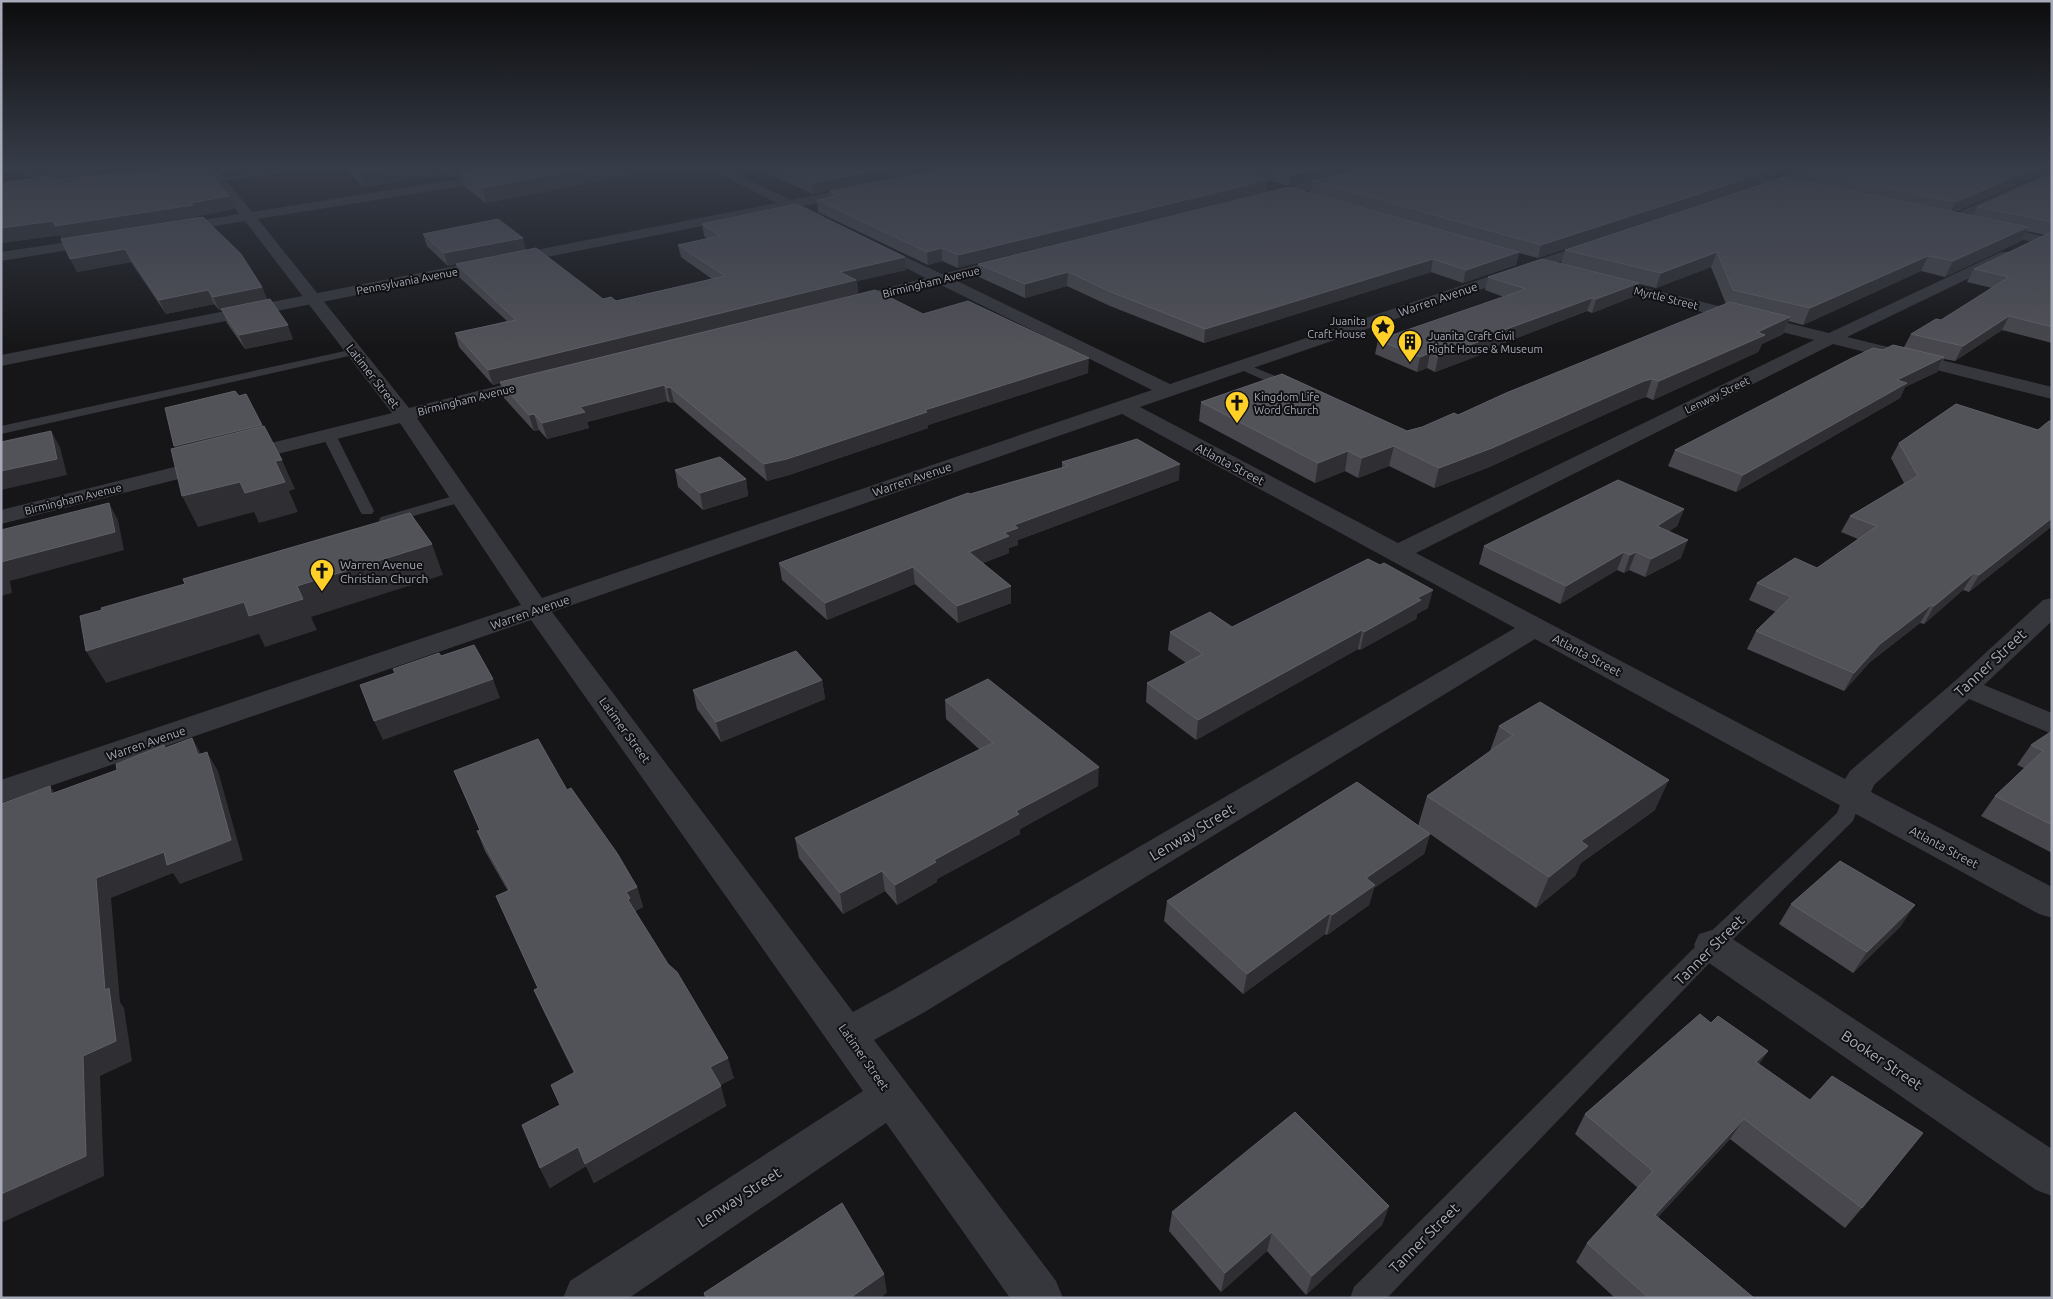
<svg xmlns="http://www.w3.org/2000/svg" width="2053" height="1299" font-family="Ubuntu,sans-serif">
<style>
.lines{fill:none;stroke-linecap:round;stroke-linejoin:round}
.service{fill:#36373d;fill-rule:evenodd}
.minor{fill:#36373d;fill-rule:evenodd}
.tertiary{fill:#36373d;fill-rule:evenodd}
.secondary{fill:#44454d;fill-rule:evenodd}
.wall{fill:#47474d}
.shaded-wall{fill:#2f2f33}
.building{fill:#525259;stroke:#5f6068}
.labels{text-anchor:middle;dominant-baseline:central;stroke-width:4;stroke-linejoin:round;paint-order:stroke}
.far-street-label{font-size:11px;fill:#a7aab9;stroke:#111113}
.far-poi-label{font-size:11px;fill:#a7aab9;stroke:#111113;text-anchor:start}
.street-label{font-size:12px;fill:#a7aab9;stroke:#111113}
.poi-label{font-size:12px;fill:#a7aab9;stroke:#111113;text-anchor:start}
.near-street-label{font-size:15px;fill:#a7aab9;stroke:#111113}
</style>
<rect width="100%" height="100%" fill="#161618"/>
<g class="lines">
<path class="service" d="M24 165H30L29 172C40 173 51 174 62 171 71 169 76 165 85 165 70 180 42 180 22 176Z
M305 165H324L320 167 220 182 216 180 220 178Z
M767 165H784L728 176 724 174Z
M354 349 358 350 360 352 358 354 1 434V426Z
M1241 362 1295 384 1297 387 1295 390H1287L1237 368 1235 366 1237 364Z
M329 431 336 435 374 511 372 514H362L360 511 322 435Z
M460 494 465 495 467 498 465 501 386 524 381 523 379 520 381 517Z
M1852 790 1859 792 1862 797 1853 821 1720 952 1387 1298H1350L1354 1287 1704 938 1837 813 1845 792Z"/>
<path class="minor" d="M202 165H214L252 212 545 165H573L567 169 258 219 409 408 538 376 545 378 547 382 545 386 417 418 542 598 1152 390 939 284 846 308 840 306 838 303 840 300 926 278 866 248 864 245 866 242 871 241 942 274 1016 255 1021 257 1024 260 1021 263 955 280 1170 384 1594 241H1604L1606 244 1604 247 1140 407 1398 543 1814 340 1594 285 1592 282 1594 279 1600 277 1829 333 2001 252H2011L2013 255 2011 258 1847 337 2052 387V399L1833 344 1416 553 1845 779 1850 771 1955 681 2043 600 2052 598V621L1984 685 2052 713V734L1969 699 1874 785 1871 792 2052 887V918L2039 914 1535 639 923 1013 874 1040 1056 1281 1063 1298H1010L886 1123 629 1298H563L570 1281 863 1091 531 620 1 803V780L521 605 400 423 1 524V510L392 413 245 221 173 233 168 232 166 229 168 226 239 214ZM1122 414 1515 628 895 989 853 1012 552 612Z
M702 165H718L822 215 824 218 822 221H812Z
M1380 165H1401L1399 168 1261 202 1254 198 1256 195Z
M1812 165H1829L1827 168 1758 195H1748L1747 192 1748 189Z
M2052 171V180L1956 224H1946L1944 221 1946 218Z
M101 237 106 238 108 241 106 244 1 261V252Z
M1712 930 1725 934 2052 1149V1196L2036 1190 1699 956 1694 945 1699 934Z"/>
<path class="tertiary" d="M1684 165H1707L1806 185 1812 189 1806 193 1690 169Z
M868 185 873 186 874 189 873 192 1 366V355Z
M1987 224 2052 238V246L1982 231 1980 228Z"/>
<path class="secondary" d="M1 165H37L31 169 1 173Z"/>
</g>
<path class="wall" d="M52 165H204L234 209 197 216 198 218 262 287 267 300 293 339 245 349 227 323 222 310H219L214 304 166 314 131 262 77 272 60 235 1 243V183L59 179Z
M216 165H293L225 175Z
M341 165H639L640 173 486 203 465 187 462 176 452 178 446 174 364 187Z
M761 165H962L813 194 762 171Z
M964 165 958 268 942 261 928 265 818 212 817 200 831 197 830 191Z
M1217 165H1373L1289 186Z
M1377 165H1807L1775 177 1759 174 1756 185 1538 258 1519 253 1516 265 1463 283 1431 272 1204 343 1110 306 1067 286 1025 298 979 277 978 264 1310 192 1312 181Z
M2052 165V169L1955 212 1973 216 1977 207 2052 174V343L2002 330 1955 361 1944 359 1937 372 1905 387 1900 398 1736 492 1668 466 1675 450 1883 350 1904 347 1911 334 1941 320 1992 288 1967 282 1974 269 2046 235 2026 231 2021 241 1945 277 1921 271 1803 325 1788 321 1783 334 1762 344 1758 352 1653 400 1646 397 1637 400 1487 468 1434 488 1389 466 1358 478 1345 471 1315 483 1199 421 1201 402 1407 431 1422 427 1458 415 1726 304 1711 267 1656 288 1639 284 1635 296 1592 313 1587 311 1481 352 1480 355 1435 372 1427 368 1417 372 1375 354 1378 340 1504 297 1485 290 1488 277 1561 264 1565 250 1798 180 1802 171Z
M702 224 906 270 857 281 858 293 742 323 923 314 1088 373 928 425V428L789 475 767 481 674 402 670 403 667 401 587 422 589 428 547 439 539 430 534 431 504 398 500 383 493 385 459 347 455 333 507 321 459 277 456 264 448 266 427 246 423 234 526 250 603 299 616 301 712 279 681 257 678 245 707 238 704 236Z
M1899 443 2052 526 1969 592 1963 590 1924 624 1920 623 1870 662 1844 691 1747 649 1756 631 1776 612 1749 600 1757 583 1817 568 1858 539 1841 532 1850 516 1904 483 1891 458Z
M1062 462 1179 480 1018 540V545L1009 548V553L983 563 1011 603 958 623 915 584 827 620 782 580 779 563 970 494 1062 468Z
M675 470 746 479 748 496 703 510 678 487Z
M1684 509 1677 526 1669 531 1681 558 1645 577 1629 570 1624 573 1617 570 1560 604 1479 564 1484 546Z
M1428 608 1417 614 1416 619 1360 650 1358 649 1196 740 1146 702 1147 683 1186 663 1168 650 1170 632 1232 627Z
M822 680 825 699 721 742 697 709 693 690Z
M945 700 1098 786 1020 829V834L937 879V882L897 905 885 891 843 914 799 858 795 838 980 750 946 719Z
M1499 726 1655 810 1581 863 1575 876 1536 908 1430 834 1424 854 1374 888 1369 905 1327 935 1325 934 1243 994 1164 921 1167 901 1418 826 1427 796 1490 751Z
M2052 731V853L1981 816 1995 796 2024 768 2017 765 2031 745Z
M454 771 567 790 637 887 643 907 635 911 734 1078 720 1085 726 1106 594 1183 586 1166 550 1188 540 1168 560 1105 574 1073 543 1010 534 990 538 988 496 896 508 891 485 851 477 831 480 830Z
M1791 904 1901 926 1853 973 1779 924Z
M1711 1023 1768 1051 1759 1064 1862 1208 1845 1228 1730 1139 1658 1217 1754 1298H1615L1576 1262 1587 1243 1638 1188 1575 1134 1585 1114Z
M1389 1206 1382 1225 1306 1295 1267 1251 1221 1292 1169 1231 1172 1212Z"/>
<path class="shaded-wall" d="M77 165H201L202 168 64 183 56 167Z
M221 165H293L225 175Z
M404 165H444L446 174 364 187 359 172Z
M448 165H533L461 173 462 176 452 178Z
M604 165H639L640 173 486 203 482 188Z
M905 165H962L813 194 812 183Z
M1331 165H1373L1289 186 1291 175Z
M1783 165H1807L1775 177 1779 166Z
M2042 165H2052V169L1950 214 1955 202Z
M1760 174 1756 185 1538 258 1541 245Z
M1268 180 1267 192 958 268V255Z
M229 196 234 209 197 216 198 219 63 240 60 235 1 243V228L190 203Z
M2028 227 2021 241 1945 277 1953 261Z
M523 238 526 250 448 266 444 253Z
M942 248V261L928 265 927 252Z
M125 249 131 262 77 272 70 259Z
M1519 252 1516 265 1463 283 1466 270Z
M1717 252 1711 267 1656 288 1661 273Z
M1928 256 1921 271 1803 325 1810 308Z
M905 257 906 270 857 281 858 293 493 385 488 370 840 272Z
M1433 259 1431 272 1204 343 1205 329Z
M1068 272 1067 286 1025 298V284Z
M1639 283 1635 296 1592 313 1596 299Z
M262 287 268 301 219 310 213 297Z
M208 290 214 304 166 314 159 300Z
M1592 298 1587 311 1481 352 1480 355 1435 372 1438 357 1479 339Z
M2009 316 2002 330 1955 361 1963 346Z
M1790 317 1783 334 1762 344 1758 352 1653 400 1659 381Z
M288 325 293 339 245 349 239 335Z
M1430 353 1427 368 1417 372 1420 357Z
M1944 357 1937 372 1905 387 1900 398 1736 492 1743 475 1897 380Z
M1089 358 1088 373 928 425V428L789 475 767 481 764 464 925 410Z
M1652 379 1646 397 1637 400 1487 468 1434 488 1439 468 1644 381Z
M664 385 667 401 587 422 589 428 547 439 542 423 580 407Z
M670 387 674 402 670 403 667 388Z
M534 414 539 430 534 431 529 415Z
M262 425 269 441 182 463 174 446Z
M51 431 60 447 67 475 1 490V471Z
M1394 446 1389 466 1358 478 1362 458Z
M1348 451 1345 471 1315 483 1318 463Z
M282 460 295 489 289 491 298 512 259 523 254 512 198 527 182 496 275 461Z
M1180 464 1179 480 1018 540V545L1009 548V553L969 568V552L1004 533 1014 525Z
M746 479 748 496 703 510 700 493Z
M109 503 118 520 124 550 10 581 12 593 1 596V562Z
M1684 509 1677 526 1651 544 1657 526Z
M2052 518V526L1969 592 1979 575Z
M1688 540 1681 558 1645 577 1651 559Z
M432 544 443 575 311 617 317 630 265 647 259 634 106 683 86 651Z
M1624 552 1617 570 1560 604 1566 586Z
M1636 552 1629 570 1624 573 1630 555Z
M913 567 915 584 827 620 825 603Z
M1974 573 1963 590 1924 624 1934 606Z
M1011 586V603L958 623 957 606Z
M1433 590 1428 608 1417 614 1416 619 1360 650 1364 632 1417 598Z
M1931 605 1920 623 1870 662 1844 691 1854 673 1880 644Z
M1362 630 1358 649 1196 740 1198 720Z
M493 679 500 698 383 740 374 721Z
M822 680 825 699 721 742 716 722Z
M192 738 203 757 198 755Z
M207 752 218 771 243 860 180 884 173 873 111 898 120 1002 124 1008 132 1061 100 1076 104 1176 1 1223V1194L83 1056 105 990 96 878Z
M1099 767 1098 786 1020 829V834L937 879V882L897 905 895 885 934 860 1016 811Z
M1669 780 1655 810 1581 863 1575 876 1536 908 1549 877 1581 841Z
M50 786 63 806 51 794Z
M1430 834 1424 854 1374 888 1369 905 1327 935 1332 915 1366 878Z
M882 871 885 891 843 914 840 893Z
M637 887 643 907 634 911V920L626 892Z
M1915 905 1901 926 1853 973 1867 952Z
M1330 913 1325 934 1243 994 1247 974Z
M1768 1051 1755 1071 1756 1062Z
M728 1058 734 1078 716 1087 710 1067Z
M721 1086 726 1106 594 1183 586 1166 550 1188 540 1168 578 1147Z
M1744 1119 1730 1139 1642 1234 1655 1215Z
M1389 1206 1382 1225 1306 1295 1312 1276Z
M1272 1232 1267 1251 1221 1292 1225 1273Z
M884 1274 887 1293 880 1298H850Z"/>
<path class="building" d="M54 165H77L56 167Z
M197 165H204L229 196 190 203 193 205 55 226 53 221 1 228V183L49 176 55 179 189 168Z
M351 165H404L359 172Z
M509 165H604L482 188 461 173Z
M771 165H905L812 183Z
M964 165H1214L1268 180 958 255 942 248 927 252 817 200 840 195 830 191Z
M1256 165H1331L1291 175Z
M1377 165H1718L1760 174 1541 245 1312 181Z
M1817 165H2042L1955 202 1802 171Z
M2052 174V222L1977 207Z
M1784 177 2028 227 1953 261 1928 256 1810 308 1733 290 1717 252 1661 273 1565 250Z
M1289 187 1519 252 1466 270 1433 259 1205 329 1111 292 1068 272 1025 284 978 264Z
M796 204 905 257 840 272 856 280 488 370 455 333 516 320 456 264 536 248 603 299 611 297 616 301 725 276 678 245 720 236 702 224Z
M203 217 241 254 262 287 213 297 208 290 159 300 125 249 70 259 61 239Z
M498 219 523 238 444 253 423 234Z
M2049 233 2052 234V327L2009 316 1963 346 1911 334 1936 319 1941 320 2009 277 1974 269Z
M1542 259 1639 283 1596 299 1592 298 1479 339 1483 340 1438 357 1430 353 1420 357 1378 340 1526 289 1488 277Z
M875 290 923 314 968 301 1089 358 925 410 927 412 787 459 764 464 670 387 667 388 664 385 580 407 585 412 542 423 534 414 529 415 500 382Z
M270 299 288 325 239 335 221 309Z
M1730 302 1790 317 1757 332 1765 335 1659 381 1652 379 1644 381 1492 448 1439 468 1394 446 1362 458 1348 451 1318 463 1201 402 1282 374 1407 431 1422 427 1454 413 1458 415 1506 393Z
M1893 345 1944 357 1897 380 1907 383 1743 475 1675 450 1850 359 1873 348 1883 350Z
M235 391 239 396 246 394 262 425 174 446 165 408Z
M1956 404 2038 430 2049 421H2052V518L1979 575 1974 573 1934 606 1931 605 1880 644 1854 673 1756 631 1791 597 1757 583 1795 558 1817 568 1877 526 1850 516 1918 476 1899 443Z
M264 426 282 460 275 461 285 482 245 493 240 482 182 496 171 449Z
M51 431 57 459 1 471V442Z
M1137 439 1180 464 1014 525 1018 528 1004 533 1009 536 969 552 1011 586 957 606 913 567 825 603 779 563 968 493 970 494 1068 466 1062 462Z
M720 457 746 479 700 493 675 470Z
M1618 480 1684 509 1657 526 1688 540 1651 559 1636 552 1630 555 1624 552 1566 586 1484 546Z
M109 503 115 532 1 562V530Z
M410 513 432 544 297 586 303 599 249 616 244 602 86 651 80 616 102 610 101 608 185 584 183 579Z
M1368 559 1380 565 1384 563 1433 590 1417 598 1421 600 1364 632 1362 630 1198 720 1147 683 1203 654 1170 632 1210 612 1232 627Z
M474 645 493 679 374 721 360 685 395 673 393 669 439 653 441 656Z
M796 651 822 680 716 722 693 690Z
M988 679 1099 767 1016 811 1019 814 934 860 936 862 895 885 882 871 840 893 795 838 993 743 945 700Z
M1540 702 1669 780 1581 841 1588 846 1549 877 1427 796 1513 735 1499 726Z
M2052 731V825L1995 796 2043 751 2031 745Z
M192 738 198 755 207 752 231 840 167 865 164 852 96 878 105 990 109 988 116 1041 83 1056 86 1156 1 1194V804L50 786 51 794 117 770 116 764 164 745 165 748Z
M538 739 567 790 571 788 617 853 637 887 626 892 630 898 628 900 668 964 677 972 728 1058 710 1067 721 1086 585 1164 578 1147 540 1168 522 1125 560 1105 551 1085 575 1072 534 990 538 988 496 896 510 890 477 831 480 830 454 771Z
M1357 782 1430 834 1366 878 1375 885 1332 915 1330 913 1247 974 1167 901Z
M1840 861 1915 905 1867 952 1791 904Z
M1700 1014 1711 1023 1718 1016 1768 1051 1756 1062 1810 1100 1832 1076 1923 1133 1862 1208 1744 1119 1655 1215 1754 1298H1649L1587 1243 1653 1171 1585 1114Z
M1295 1112 1389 1206 1312 1276 1272 1232 1225 1273 1172 1212Z
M842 1203 884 1274 850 1298H706L704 1293Z"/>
<linearGradient id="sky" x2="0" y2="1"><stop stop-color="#0c0c0d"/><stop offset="0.48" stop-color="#363c48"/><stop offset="1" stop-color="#363c48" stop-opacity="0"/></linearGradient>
<rect width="2053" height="347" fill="url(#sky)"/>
<defs>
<symbol id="sight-pin" viewBox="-11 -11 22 30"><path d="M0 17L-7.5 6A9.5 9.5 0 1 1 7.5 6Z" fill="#fed028" stroke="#111113"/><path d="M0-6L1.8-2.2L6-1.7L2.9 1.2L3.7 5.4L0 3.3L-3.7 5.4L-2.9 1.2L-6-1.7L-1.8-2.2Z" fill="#111"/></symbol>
<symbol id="building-pin" viewBox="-11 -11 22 30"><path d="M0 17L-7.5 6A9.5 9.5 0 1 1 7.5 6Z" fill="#fed028" stroke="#111113"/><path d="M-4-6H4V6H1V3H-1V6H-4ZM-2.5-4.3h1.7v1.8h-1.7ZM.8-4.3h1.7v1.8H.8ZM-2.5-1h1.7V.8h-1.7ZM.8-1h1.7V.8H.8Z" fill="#111"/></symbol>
<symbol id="church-pin" viewBox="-11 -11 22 30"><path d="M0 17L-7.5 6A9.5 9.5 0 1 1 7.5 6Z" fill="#fed028" stroke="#111113"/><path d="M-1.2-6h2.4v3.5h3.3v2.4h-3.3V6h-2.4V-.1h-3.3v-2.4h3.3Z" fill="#111"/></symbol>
</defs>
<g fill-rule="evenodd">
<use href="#sight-pin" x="1369" y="313" width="28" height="38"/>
<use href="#building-pin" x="1396" y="328" width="28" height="38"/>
<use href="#church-pin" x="1223" y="389" width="28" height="38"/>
<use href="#church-pin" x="308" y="557" width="28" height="38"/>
</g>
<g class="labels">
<g class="far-street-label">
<text transform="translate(407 281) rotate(-11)">Pennsylvania Avenue</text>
<text transform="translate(931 282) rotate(-14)">Birmingham Avenue</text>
<text transform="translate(1666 298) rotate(14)">Myrtle Street</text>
<text transform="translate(1717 395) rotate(-26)">Lenway Street</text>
<text transform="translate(466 400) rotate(-14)">Birmingham Avenue</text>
<text transform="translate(73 499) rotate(-14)">Birmingham Avenue</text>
</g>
<g class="far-poi-label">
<text x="1366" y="321" text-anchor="end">Juanita<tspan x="1366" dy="13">Craft House</tspan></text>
<text x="1428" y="336">Juanita Craft Civil<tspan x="1428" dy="13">Right House &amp; Museum</tspan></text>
<text x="1254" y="397">Kingdom Life<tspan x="1254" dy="13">Word Church</tspan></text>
</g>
<g class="street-label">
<text transform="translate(1438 299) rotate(-19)">Warren Avenue</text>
<text transform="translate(373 376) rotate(52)">Latimer Street</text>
<text transform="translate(1230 464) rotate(28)">Atlanta Street</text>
<text transform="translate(912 479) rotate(-19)">Warren Avenue</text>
<text transform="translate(530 612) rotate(-19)">Warren Avenue</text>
<text transform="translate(1587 655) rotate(28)">Atlanta Street</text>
<text transform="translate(625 730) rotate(54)">Latimer Street</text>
<text transform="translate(146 743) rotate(-19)">Warren Avenue</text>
<text transform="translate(1944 847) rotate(28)">Atlanta Street</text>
<text transform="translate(864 1057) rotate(55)">Latimer Street</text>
</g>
<g class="poi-label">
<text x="340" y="564">Warren Avenue<tspan x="340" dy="14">Christian Church</tspan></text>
</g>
<g class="near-street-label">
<text transform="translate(1990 663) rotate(-43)">Tanner Street</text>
<text transform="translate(1192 832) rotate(-31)">Lenway Street</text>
<text transform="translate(1709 950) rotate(-45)">Tanner Street</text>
<text transform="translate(1882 1060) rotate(34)">Booker Street</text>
<text transform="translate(739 1197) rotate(-33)">Lenway Street</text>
<text transform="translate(1424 1238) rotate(-45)">Tanner Street</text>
</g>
</g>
<rect width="2053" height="1299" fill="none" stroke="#a7aab9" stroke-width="5"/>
</svg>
